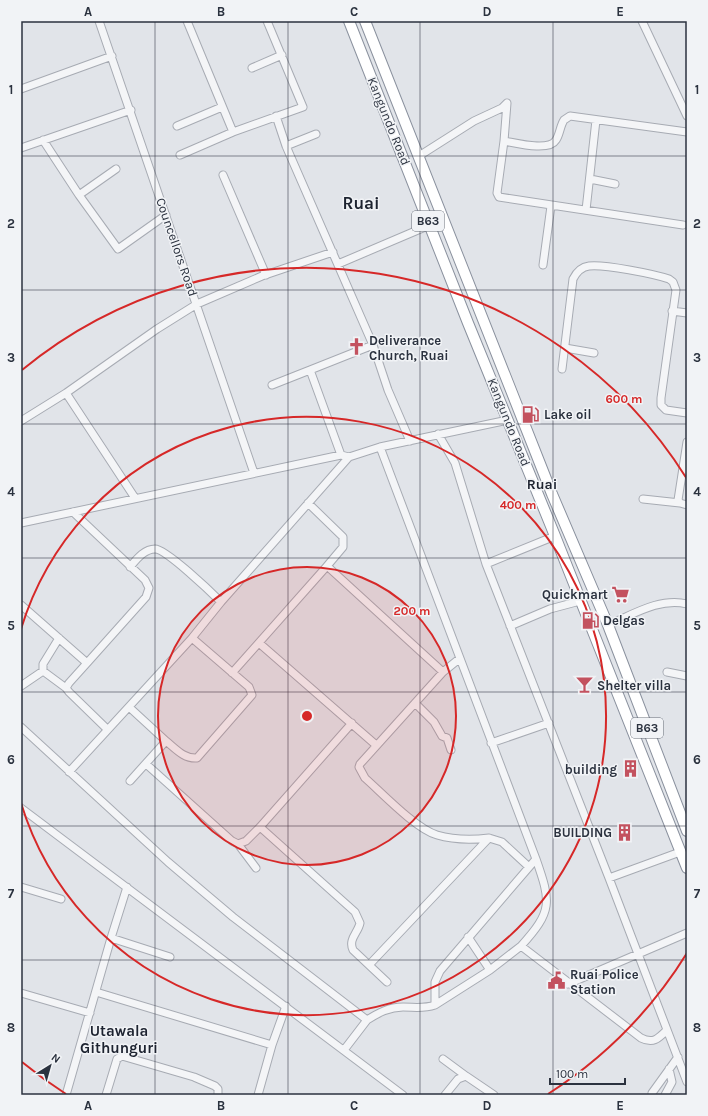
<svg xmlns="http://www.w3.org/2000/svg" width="708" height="1116" font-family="Karla,sans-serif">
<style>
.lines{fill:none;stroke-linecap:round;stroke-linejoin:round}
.minor-casing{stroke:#a7abb3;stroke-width:9}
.highway-casing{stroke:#8a919e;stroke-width:12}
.minor{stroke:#f4f5f7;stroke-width:7}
.highway{stroke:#fff;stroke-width:10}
.grid{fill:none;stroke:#2b323f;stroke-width:1;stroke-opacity:0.55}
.ring{fill:none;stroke:#d62828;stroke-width:2}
.labels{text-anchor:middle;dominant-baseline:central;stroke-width:3;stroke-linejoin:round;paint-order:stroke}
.shield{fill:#f1f3f6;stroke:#666c76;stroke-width:1}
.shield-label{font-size:12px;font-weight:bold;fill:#2b323f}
.street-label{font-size:13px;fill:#2b323f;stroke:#f1f3f6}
.poi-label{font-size:13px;font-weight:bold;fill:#2b323f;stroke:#f1f3f6;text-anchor:start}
.neighbourhood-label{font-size:14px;font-weight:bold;fill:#1d2330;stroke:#f1f3f6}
.quarter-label{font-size:15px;font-weight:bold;fill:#1d2330;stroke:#f1f3f6}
.district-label{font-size:17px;font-weight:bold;fill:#1d2330;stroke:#f1f3f6}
.centre{fill:#d62828;stroke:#f1f3f6;stroke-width:2}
.ring-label{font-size:12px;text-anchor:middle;font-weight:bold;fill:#d62828;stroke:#f1f3f6;stroke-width:3;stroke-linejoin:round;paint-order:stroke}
.neatline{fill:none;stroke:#2b323f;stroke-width:1.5}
.grid-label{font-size:13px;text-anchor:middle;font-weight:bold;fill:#2b323f}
</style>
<rect width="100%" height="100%" fill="#e1e4e9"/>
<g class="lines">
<defs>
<path id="minor" d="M99 21 254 473
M187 21 233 132 303 107 267 21
M642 21 687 116
M252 68 282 55
M21 89 112 56
M276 116 286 146 373 345 310 370 341 455
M177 126 222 107
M43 140 79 195 118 249 166 215
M504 141C516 143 549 152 556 140 560 134 560 126 564 120L570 116 687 132
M286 146 316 134
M21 148 131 110
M180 155 233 132
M419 156 474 121 502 108 507 103 504 141 497 193 499 197 683 225
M223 175 266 275
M590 179 615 184
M79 195 116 169
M586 210 596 120
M338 264 425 227
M543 265 551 206
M672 311 687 313
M373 345 388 390 410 441
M565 348 594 353
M562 369 573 279C576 273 581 267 589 266 604 264 654 274 669 279L673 282 676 290 661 398V405L666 410 687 413
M272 385 310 370
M66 393 135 498
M21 421 66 393 157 329 197 304 262 276 333 252
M438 434 455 463 486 564 609 878 687 1082
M687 442 678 500 680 503 687 505
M643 499 680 503
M308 503 343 537V547L327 566
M73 512 145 580 149 588 146 597 87 663
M21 523 341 455 349 457 380 447 508 420
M486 564 555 536
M130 567C136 560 144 549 155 549 166 549 211 592 221 602
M21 605 87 663 69 683 66 688 69 692 107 729
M608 625C632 615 660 597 687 604
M510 626 550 609 580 601
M59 638 43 664V671L66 688
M259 643 376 745
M459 659 443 672 360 764 359 767 365 778C382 793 416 829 437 835 454 840 472 840 489 838
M667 672 687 676
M232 673 327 566 443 672
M21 686 43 671
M415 703 434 722 442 736 447 738 451 750
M129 707 166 741 130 781
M21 727 168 862 233 917 367 1020 344 1050
M166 741C176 749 184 759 197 758L252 695 249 687 192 638
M491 743 549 723
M146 764 232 841 238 844 246 841 260 827 352 723
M69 772 192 638 221 602 349 457
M21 808 403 1095
M260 827 355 912 360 923C358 933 348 939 353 950L387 982
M238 844 256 868
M609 878 680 852
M21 887 61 899
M468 937 490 970
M111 938 170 957
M521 946C553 911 551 902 536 859
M369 965 489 838 502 842 529 867
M568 984 687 933
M96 992 272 1045 286 1006
M21 993 90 1013
M435 1005 490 970 521 946 641 1038C653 1044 658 1039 667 1030
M367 1020C378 1013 389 1007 403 1007 415 1007 423 1009 435 1005V982L440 971 536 859 380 447
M443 1059 466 1076
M652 1093 678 1057
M66 1095 111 938 127 887
M106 1095 117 1059 122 1056 194 1077 215 1086 218 1089V1095
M258 1095 272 1045
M445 1095 458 1079 466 1076 494 1095
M665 1095 672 1082 669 1069"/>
<path id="highway" d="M349 21 468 323 555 536 687 868
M365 21 552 494 608 625 687 831"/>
</defs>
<use href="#minor" class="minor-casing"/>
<use href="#highway" class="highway-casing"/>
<use href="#minor" class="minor"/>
<use href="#highway" class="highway"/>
</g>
<path class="grid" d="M155 21V1095M288 21V1095M420 21V1095M553 21V1095M21 156H687M21 290H687M21 424H687M21 558H687M21 692H687M21 826H687M21 960H687"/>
<circle cx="307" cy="716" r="149" fill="#d62828" fill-opacity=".12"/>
<g class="ring">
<circle cx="307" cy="716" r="149"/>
<path d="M21 629A299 299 0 1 1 21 803"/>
<path d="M687 953A448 448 0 0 1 548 1094M66 1094A448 448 0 0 1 22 1062M22 370A448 448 0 0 1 687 479"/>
</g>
<defs>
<symbol id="church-bare" viewBox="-9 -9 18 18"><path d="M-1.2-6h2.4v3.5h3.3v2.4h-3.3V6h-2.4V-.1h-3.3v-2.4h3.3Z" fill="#c3525f" stroke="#f1f3f6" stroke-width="2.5" paint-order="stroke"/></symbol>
<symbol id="fuel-bare" viewBox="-9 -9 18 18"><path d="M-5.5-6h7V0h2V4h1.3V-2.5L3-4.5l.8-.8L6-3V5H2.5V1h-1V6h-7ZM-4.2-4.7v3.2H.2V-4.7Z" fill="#c3525f" stroke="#f1f3f6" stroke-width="2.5" paint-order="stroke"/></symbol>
<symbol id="supermarket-bare" viewBox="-9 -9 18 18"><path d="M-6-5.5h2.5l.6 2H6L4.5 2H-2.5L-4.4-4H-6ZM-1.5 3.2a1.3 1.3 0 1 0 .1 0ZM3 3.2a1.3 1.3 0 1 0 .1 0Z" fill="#c3525f" stroke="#f1f3f6" stroke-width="2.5" paint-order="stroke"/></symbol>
<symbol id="bar-bare" viewBox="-9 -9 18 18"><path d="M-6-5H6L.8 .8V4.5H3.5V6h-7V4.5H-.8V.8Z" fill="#c3525f" stroke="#f1f3f6" stroke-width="2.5" paint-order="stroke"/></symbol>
<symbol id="building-bare" viewBox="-9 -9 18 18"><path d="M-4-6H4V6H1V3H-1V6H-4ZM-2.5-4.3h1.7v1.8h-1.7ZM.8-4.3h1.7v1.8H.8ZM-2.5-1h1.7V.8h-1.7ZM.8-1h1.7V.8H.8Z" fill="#c3525f" stroke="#f1f3f6" stroke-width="2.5" paint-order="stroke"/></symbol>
<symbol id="civic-bare" viewBox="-9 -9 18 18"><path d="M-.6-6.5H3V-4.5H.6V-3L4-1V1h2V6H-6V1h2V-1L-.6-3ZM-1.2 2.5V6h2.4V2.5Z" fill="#c3525f" stroke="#f1f3f6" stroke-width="2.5" paint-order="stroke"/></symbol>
</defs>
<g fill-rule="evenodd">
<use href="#church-bare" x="344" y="334" width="25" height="25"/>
<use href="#fuel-bare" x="518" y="402" width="25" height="25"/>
<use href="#supermarket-bare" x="608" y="582" width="25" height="25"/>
<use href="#fuel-bare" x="578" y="608" width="25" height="25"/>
<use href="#bar-bare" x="572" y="672" width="25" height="25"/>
<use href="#building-bare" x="618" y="756" width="25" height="25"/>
<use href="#building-bare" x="612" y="820" width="25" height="25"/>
<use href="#civic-bare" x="544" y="968" width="25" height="25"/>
</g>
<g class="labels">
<g class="shield">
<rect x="412" y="211" width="32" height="20" rx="3"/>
<rect x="631" y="718" width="32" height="20" rx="3"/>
</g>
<g class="shield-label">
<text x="428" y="221">B63</text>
<text x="647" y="728">B63</text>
</g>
<g class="street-label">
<text transform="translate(389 121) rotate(68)">Kangundo Road</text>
<text transform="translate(177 247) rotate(71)">Councellors Road</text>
<text transform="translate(509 422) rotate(68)">Kangundo Road</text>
</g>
<g class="poi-label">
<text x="369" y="340">Deliverance<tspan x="369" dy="15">Church, Ruai</tspan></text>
<text x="544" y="414">Lake oil</text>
<text x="608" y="594" text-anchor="end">Quickmart</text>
<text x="603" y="620">Delgas</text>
<text x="597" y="685">Shelter villa</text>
<text x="617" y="769" text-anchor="end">building</text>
<text x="612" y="832" text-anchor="end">BUILDING</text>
<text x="570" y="974">Ruai Police<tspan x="570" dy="15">Station</tspan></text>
</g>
<g class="neighbourhood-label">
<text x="542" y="484">Ruai</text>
</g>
<g class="quarter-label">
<text x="119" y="1031">Utawala<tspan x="119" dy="17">Githunguri</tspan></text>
</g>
<g class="district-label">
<text x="361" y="203">Ruai</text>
</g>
</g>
<circle cx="307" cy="716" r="6" class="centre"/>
<g class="ring-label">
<text x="624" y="403">600 m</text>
<text x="518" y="509">400 m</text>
<text x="412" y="615">200 m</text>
</g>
<rect width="708" height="1116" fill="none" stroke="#f1f3f6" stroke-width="44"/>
<g transform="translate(50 1066) rotate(37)" stroke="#f1f3f6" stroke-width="3" paint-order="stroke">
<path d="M0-3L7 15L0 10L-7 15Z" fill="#2b323f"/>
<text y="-6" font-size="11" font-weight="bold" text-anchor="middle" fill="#2b323f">N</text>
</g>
<path d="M550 1078v6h75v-6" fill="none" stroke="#2b323f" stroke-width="2"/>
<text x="556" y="1078" font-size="12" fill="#2b323f" stroke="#f1f3f6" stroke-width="3" paint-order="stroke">100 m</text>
<rect x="22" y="22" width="664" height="1072" class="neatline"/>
<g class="grid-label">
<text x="88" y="16">A</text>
<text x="221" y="16">B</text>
<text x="354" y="16">C</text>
<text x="487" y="16">D</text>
<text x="620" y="16">E</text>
<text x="11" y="94">1</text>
<text x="697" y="94">1</text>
<text x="11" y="228">2</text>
<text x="697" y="228">2</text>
<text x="11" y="362">3</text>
<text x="697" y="362">3</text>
<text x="11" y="496">4</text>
<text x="697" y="496">4</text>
<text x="11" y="630">5</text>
<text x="697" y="630">5</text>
<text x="11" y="764">6</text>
<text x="697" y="764">6</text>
<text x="11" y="898">7</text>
<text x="697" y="898">7</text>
<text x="11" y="1032">8</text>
<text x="697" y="1032">8</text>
<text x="88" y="1110">A</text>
<text x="221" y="1110">B</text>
<text x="354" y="1110">C</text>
<text x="487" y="1110">D</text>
<text x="620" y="1110">E</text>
</g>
</svg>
